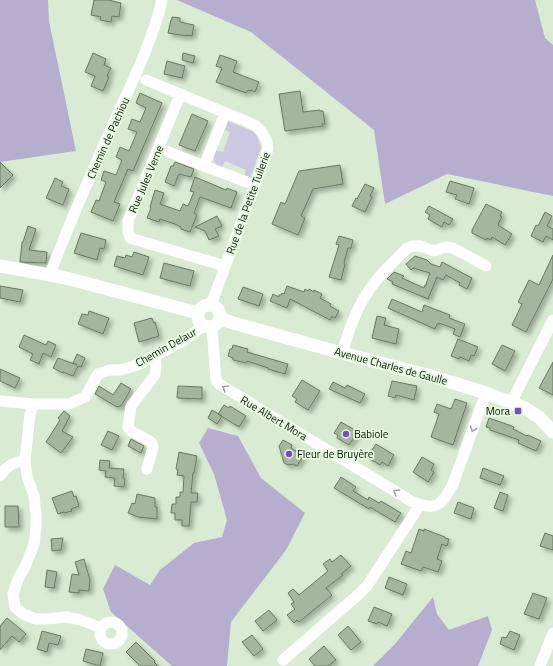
<svg xmlns="http://www.w3.org/2000/svg" width="553" height="666" font-family="'Titillium Web',sans-serif">
<style>
.green{fill:#cdc8e1}
.forest{fill:#b6aecf}
.building{fill:#a4b79e;stroke:#677861;filter:url(#shadow)}
.lines{fill:none;stroke-linecap:round;stroke-linejoin:round}
.minor{stroke:#fff;stroke-width:11}
.tertiary{stroke:#fff;stroke-width:13}
.oneway{stroke:#9ea19d}
.poi-dot{fill:#774dc6;stroke:#e6fae0;stroke-width:1.5}
.labels{text-anchor:middle;dominant-baseline:central;stroke-width:3.5;stroke-linejoin:round;paint-order:stroke}
.street-label{font-size:11px;fill:#0d140b;stroke:#e6fae0}
.poi-label{font-size:11px;fill:#0d140b;stroke:#e6fae0;text-anchor:start}
</style>
<defs>
<filter id="shadow"><feDropShadow dx="3.5" dy="3.5" stdDeviation="2" flood-color="#0004"/></filter>
</defs>
<rect width="100%" height="100%" fill="#d9ecd3"/>
<path class="green" d="M226 120 256 133 261 148 250 179 244 177 246 170 225 161 222 168 216 165 213 157 215 150 223 152 230 132 223 129Z"/>
<path class="forest" d="M0 0H48L49 21 76 151 0 162Z
M177 0H535L545 38 553 45V196L447 174 385 204 374 130 251 32Z
M208 428 238 436 261 478 305 513 286 550 231 622 227 666H172L111 612 103 589 115 565 150 585 160 570 194 543 222 537 227 520 214 474 199 443Z
M433 597 437 614 449 630 488 616 492 630 478 666H373L395 644Z"/>
<path class="building" d="M94 0H108L121 3 119 17 112 16 111 22 100 20 101 17 91 15Z
M172 17 180 18V22L194 25 192 36 186 35V36L168 33 171 20H172Z
M93 53 106 59 104 65 111 68 107 76 109 77 103 91 91 86 95 76 85 72Z
M183 53 195 56 193 63 182 60Z
M220 55 237 61 233 72 259 82 255 92 251 90 250 91 248 90 246 93 216 82 222 68 216 66Z
M167 61 185 66 182 78 164 74Z
M300 91 303 112 320 110V111H323L325 124H322L323 126 285 131 279 94Z
M140 93 162 103 133 171 128 169 114 202 120 204 113 221 91 212 96 200 99 201 106 182 101 180 104 171 116 175 122 160 116 157 120 147 129 151 137 132 128 129 132 119 140 122 146 108 136 103Z
M192 114 208 121 195 151 179 145Z
M0 162 13 175 0 188Z
M175 162 194 169 191 177 179 174 174 186 165 182 171 166H173Z
M340 165 343 184 313 189 301 216 305 218 298 235 272 224 281 202 285 204 299 171Z
M195 177 226 190 227 188 237 192 231 208 200 197 194 213 197 215 190 232 181 229V227L175 224 160 219 159 222 147 218 151 208 150 207 155 190 164 193 160 204 180 211 183 204 188 206 194 192 190 191Z
M55 178 63 182 61 186 69 189 63 205 46 198Z
M450 181 474 188 469 204 455 199 457 195 446 192Z
M365 184 374 188 370 196 372 197 365 212 352 206 356 198 357 199Z
M486 204 502 212 500 216 502 217 498 224H499L498 225 512 234 505 245 492 237 491 240 487 238 486 240 472 233V230Z
M429 206 453 219 449 225 444 222 442 227 428 219 430 215 425 212Z
M545 212 552 216 547 226 553 229V240L546 236 543 242 531 236 536 225 538 226Z
M217 216 222 226 215 229 219 236 209 240 205 231 195 227Z
M28 226 36 229 29 250 47 252 46 263 20 262 22 242H23Z
M81 233 106 240 104 249 100 248 97 260 74 253Z
M339 236 353 240 351 248H348L344 263 345 264 341 280 329 277 339 245 336 244Z
M134 252 149 257 143 275 114 266 117 256 125 258 126 255 132 257Z
M553 255V279L526 332 512 325 522 304 518 302 529 280 539 285Z
M415 256 427 260 431 264 440 267 442 262 472 278 467 289 459 285 460 283 446 275 443 280 437 277 428 299 392 284 393 282 387 279 394 272 404 276 402 278 424 288 425 285H427L426 284 430 273 413 268 411 270 406 264Z
M164 263 194 271 190 286 160 278Z
M0 286 23 290 20 302 0 298Z
M287 286 304 292 305 289 308 291 309 289 314 292V290L322 294 320 298 331 304 330 306 339 311 335 318 332 316 330 320 290 299 287 308 270 301 273 294 279 297V295H281L282 293 284 294Z
M243 287 263 294 259 306 238 299Z
M392 299 422 312 424 305 450 315 449 318 465 324 460 337 453 334 455 329 439 323V324H437L435 329 388 308Z
M89 311 109 318 103 334 78 324 82 314 88 315Z
M377 316 386 318 384 325 399 329 396 344 372 338Z
M152 318 154 323 155 322 159 336 139 342 134 323Z
M24 335 46 345 48 341 56 345 51 357 43 353 39 364 30 360 33 354 19 347Z
M458 339 478 347 474 356 471 355 469 361 460 357 459 359 451 356Z
M233 345 248 349 247 352 288 364 285 374 268 369V368L247 361 246 363 233 360V358L228 356 230 349H232Z
M502 345 515 351 505 371 492 364Z
M77 354 85 358 81 367 78 366 73 376 63 372V373L53 368 58 358 77 365 73 363Z
M553 362V395L539 388Z
M0 369 20 378 15 388 0 381Z
M302 380 320 391 308 410 295 402 297 399 292 396Z
M392 381 417 386 414 400 396 395 395 398 388 396Z
M333 382 345 388 347 385 365 394 360 403 329 389Z
M121 383 131 389 121 406 117 407 95 394 99 386 113 395Z
M178 386 202 387V399L177 398Z
M455 399 467 403 453 445 431 437 439 414 434 412 437 404 451 409Z
M224 405 229 408 230 406 246 416 239 427 218 414Z
M212 410 222 416 217 424 208 418Z
M64 411 70 416 62 431 73 437 61 453 46 442 60 420 58 418Z
M489 418 509 425 514 427 513 429 527 436 528 435 541 441 536 451 518 443 519 440 490 430V428L486 427Z
M341 422 358 432 349 445 337 438 338 435 334 433Z
M108 431 119 436 112 450 101 445Z
M131 439 144 446 141 453 128 446Z
M283 440 292 445 291 448 303 456 297 466 293 464 288 465 284 463 279 446Z
M376 444 394 455 388 466 382 462 380 465 367 457Z
M179 452 197 456 194 473H193L191 493H198L197 502H191L189 526H182V520H175V513H171L172 504H176V497H180V492H183L184 476 177 475 178 470 176 469Z
M422 457 434 464 431 470 434 472 428 482 413 472Z
M100 460 110 461 109 468 124 469 123 478 125 479 124 487 114 486 115 478 105 477 106 471 99 470Z
M483 468 504 476 500 485 480 478Z
M341 477 356 487 353 491 368 500 369 497 379 503 381 501 401 513 395 522 370 507 369 509 334 488Z
M72 491 74 497 76 496 79 506 71 509 72 511 64 513V512L58 514 52 498Z
M500 492 508 495 503 511 494 508Z
M137 494 155 498V507H157V519L138 517 128 513 132 503 135 504Z
M458 502 474 508 471 519 454 513Z
M5 506H18L19 527H5Z
M419 529 424 531V529L445 537V538L449 539 447 546 442 544 437 559 442 561 438 572 423 567 421 571 401 564 406 551 411 553Z
M545 533 553 536V550L540 546Z
M63 538 61 550 52 551 51 539Z
M341 555 351 566 341 574 343 575 326 588 332 595 299 622 297 620 294 623 287 615 295 609 291 604 294 602 288 593 293 589 299 595 328 571 323 564 330 559 332 562Z
M84 559 90 580 89 591 79 590V593L69 592 72 574 79 575 75 562Z
M47 570 57 572 54 588 45 587Z
M389 577 407 584 403 595 385 588Z
M533 593 547 598 539 619 524 614Z
M374 607 392 614 387 626 378 622 377 624 368 621Z
M269 610 277 620 263 631 255 621Z
M7 618 26 634 19 642 12 636 0 650V626Z
M348 626 361 642 351 650 338 635Z
M42 631 61 636 58 645 49 643 47 652 37 649Z
M510 631 520 635 514 650 500 644 502 637 506 638Z
M252 635 263 649 254 656 242 642Z
M136 642 155 661 154 662 158 666H140L126 652Z
M324 646 336 660 328 666H315L309 659Z
M86 649 103 653 100 666 83 661Z"/>
<g class="lines">
<path class="minor" d="M146 80 255 125C262 132 270 141 267 152L211 305
M180 95 128 221V231L130 238 225 266
M225 114 204 166 255 185
M159 148 204 166
M50 274C69 223 92 172 114 122 132 82 152 43 162 0
M212 328 216 380 219 384 411 501C435 512 442 506 453 484L486 393
M342 353C347 336 356 310 366 295 376 277 393 263 407 248L413 246H420L434 251 446 247 453 248 486 266
M0 401 33 404H69L85 397 98 374 110 370H121L140 364 183 341 203 326
M511 403 553 320
M33 404 30 414 25 461 27 476 34 496 36 514V527L34 544 26 565 18 579 13 594 15 607 23 614 36 619H46L66 617 81 620 101 628
M147 469 153 447 151 442 131 431 128 427 131 406 155 375 156 367 155 355
M0 476C6 467 14 461 25 461
M100 633a11 11 0 1 1 22 0a11 11 0 1 1-22 0Z
M283 660 359 594 367 586 420 505
M540 666 553 633"/>
<path class="tertiary" d="M0 266 66 278 198 313
M198 316a11 11 0 1 1 22 0a11 11 0 1 1-22 0Z
M221 319 233 323 342 353 438 378 486 393 525 408 540 418 553 432"/>
</g>
<defs><path id="oneway-chevron" d="M-2-3.5L2.5 0L-2 3.5" fill="none" stroke-width="1.6" stroke-linecap="round" stroke-linejoin="round"/></defs>
<g class="oneway">
<use href="#oneway-chevron" transform="translate(225 388) rotate(-149)"/>
<use href="#oneway-chevron" transform="translate(473 429) rotate(110)"/>
<use href="#oneway-chevron" transform="translate(396 492) rotate(-149)"/>
</g>
<g class="poi-dot">
<rect x="514" y="407" width="8" height="8" rx="2"/>
<circle cx="346" cy="434" r="4"/>
<circle cx="289" cy="454" r="4"/>
</g>
<g class="labels">
<g class="street-label">
<text transform="translate(108 138) rotate(-66)">Chemin de Pachiou</text>
<text transform="translate(146 179) rotate(-67)">Rue Jules Verne</text>
<text transform="translate(248 203) rotate(-70)">Rue de la Petite Tuilerie</text>
<text transform="translate(166 347) rotate(-29)">Chemin Delaur</text>
<text transform="translate(391 366) rotate(15)">Avenue Charles de Gaulle</text>
<text transform="translate(274 418) rotate(31)">Rue Albert Mora</text>
</g>
<g class="poi-label">
<text x="510" y="411" text-anchor="end">Mora</text>
<text x="354" y="434">Babiole</text>
<text x="297" y="454">Fleur de Bruyère</text>
</g>
</g>
</svg>
